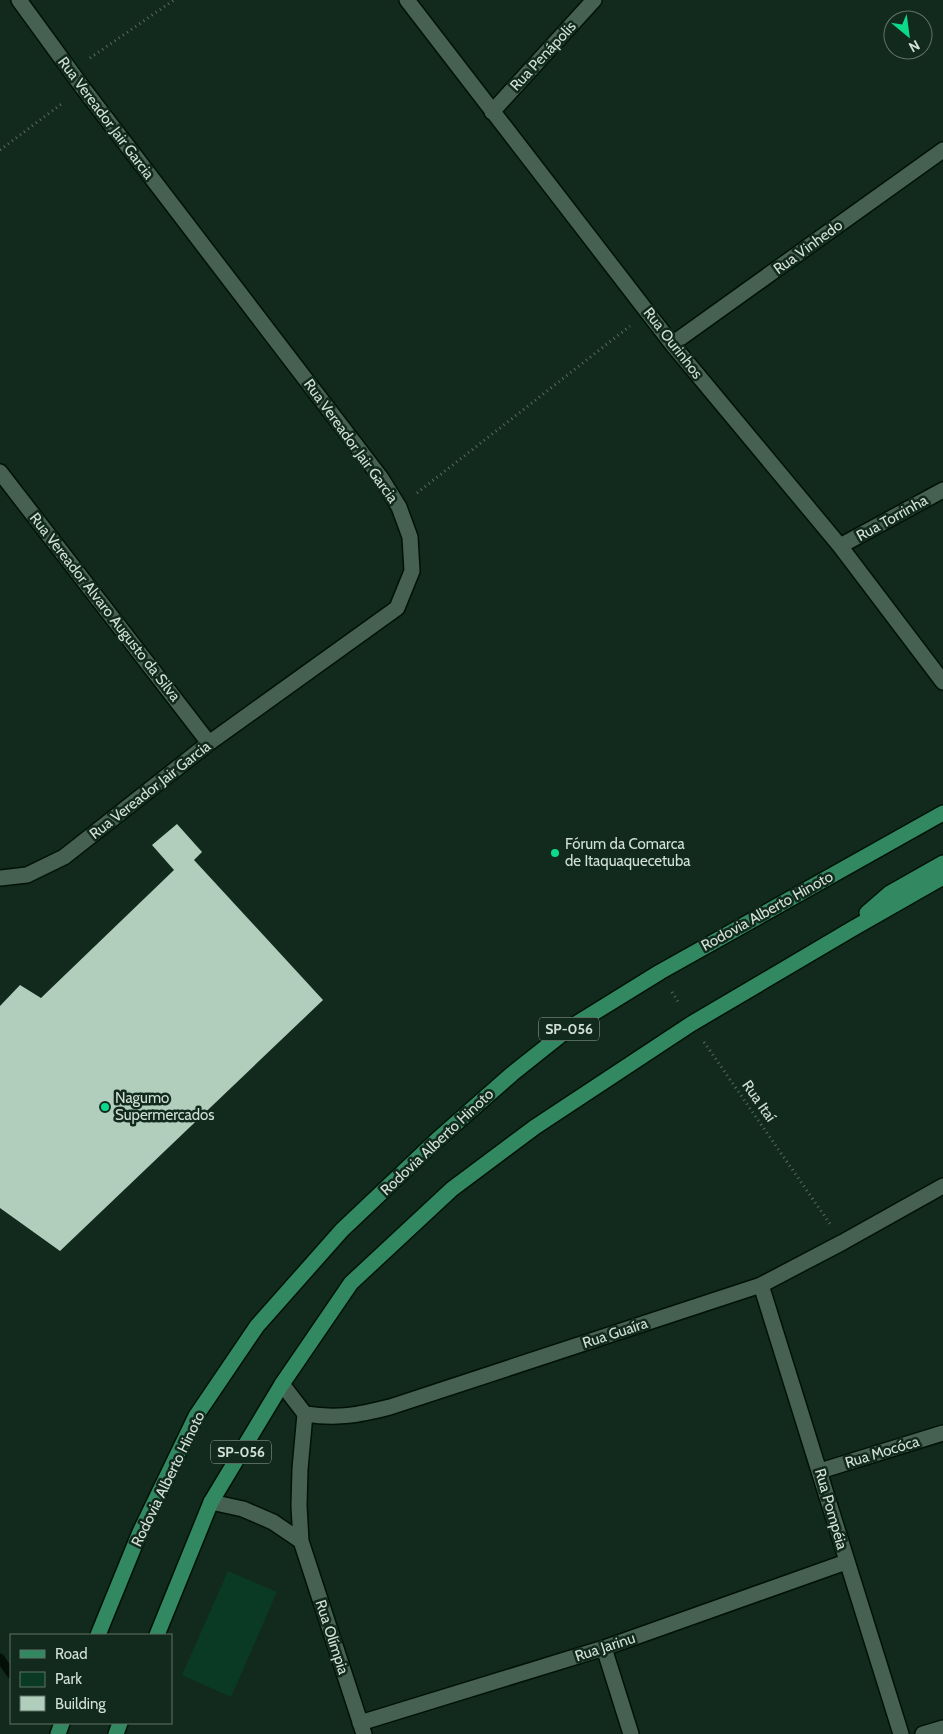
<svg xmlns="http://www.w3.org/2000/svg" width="943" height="1734" font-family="Cabin,sans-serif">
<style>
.green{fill:#0a3a23}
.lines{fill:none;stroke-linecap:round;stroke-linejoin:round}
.stream{stroke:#030f08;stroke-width:9}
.building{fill:#b1cebc}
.street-casing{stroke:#001207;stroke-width:18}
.primary-casing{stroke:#001207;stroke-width:18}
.path{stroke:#586c60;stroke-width:3;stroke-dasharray:1 4;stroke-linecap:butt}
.street{stroke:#466051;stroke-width:15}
.primary{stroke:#328961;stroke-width:15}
.poi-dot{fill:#0cd98a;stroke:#122a1d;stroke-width:2}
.labels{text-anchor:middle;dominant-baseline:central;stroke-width:5;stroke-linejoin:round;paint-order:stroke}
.shield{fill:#122a1d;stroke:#98a99f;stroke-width:1}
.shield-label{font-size:14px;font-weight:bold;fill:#d2e0d7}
.street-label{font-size:15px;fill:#d2e0d7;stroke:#122a1d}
.poi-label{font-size:15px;fill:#d2e0d7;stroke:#122a1d;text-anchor:start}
</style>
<rect width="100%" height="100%" fill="#122a1d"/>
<path class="green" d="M228 1571 277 1592 231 1697 182 1675Z"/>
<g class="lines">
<path class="stream" d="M0 1658 11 1674"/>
</g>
<path class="building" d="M177 824 202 852 194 860 323 1000 60 1251 0 1208V1006L20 985 41 998 174 870 152 845Z"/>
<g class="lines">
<defs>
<path id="street" d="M407 0 672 344 840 546 943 682
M492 112 594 0
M672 344 943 150
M0 472 209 743
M840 546 943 490
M0 878 27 875 64 857 209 743 397 608 412 571 410 537 399 507 381 478 83 88 19 0
M761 1285 901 1734
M282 1384 305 1414C339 1419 358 1415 390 1407L761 1285 843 1242 943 1186
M305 1414 300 1469 299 1506 301 1541 364 1734
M820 1471 943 1433
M211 1502 243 1509 273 1522 301 1541
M604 1648 631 1734
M360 1723 604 1648 846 1562
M923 1734 943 1728"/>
<path id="primary" d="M867 913 890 893 943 863
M98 1635 140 1532 196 1416 257 1326 342 1230 437 1140 512 1074 571 1027 660 972 943 813
M157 1635 211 1502 282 1384 351 1283 452 1189 535 1127 691 1024 852 929 943 877
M58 1734 62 1723
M116 1734 120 1723"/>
</defs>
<use href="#street" class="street-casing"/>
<use href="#primary" class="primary-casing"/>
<path class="path" d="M90 58 174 0
M0 150 64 102
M417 493 630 326
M672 992 679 1003
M704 1042 830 1224"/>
<use href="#street" class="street"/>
<use href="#primary" class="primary"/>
</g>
<g class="poi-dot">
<circle cx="555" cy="853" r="5"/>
<circle cx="105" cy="1107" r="5"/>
</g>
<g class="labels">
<g class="shield">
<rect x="539" y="1017.5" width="60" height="23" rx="4"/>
<rect x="211" y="1440.5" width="60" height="23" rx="4"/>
</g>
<g class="shield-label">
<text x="569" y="1029">SP-056</text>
<text x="241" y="1452">SP-056</text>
</g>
<g class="street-label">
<text transform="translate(543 56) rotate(-47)">Rua Penápolis</text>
<text transform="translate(106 118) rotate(53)">Rua Vereador Jair Garcia</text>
<text transform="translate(808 247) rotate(-36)">Rua Vinhedo</text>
<text transform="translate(673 343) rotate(52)">Rua Ourinhos</text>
<text transform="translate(351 441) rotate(54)">Rua Vereador Jair Garcia</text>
<text transform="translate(892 518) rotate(-29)">Rua Torrinha</text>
<text transform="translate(105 607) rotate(52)">Rua Vereador Alvaro Augusto da Silva</text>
<text transform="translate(150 790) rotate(-38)">Rua Vereador Jair Garcia</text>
<text transform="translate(767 911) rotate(-29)">Rodovia Alberto Hinoto</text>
<text transform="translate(759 1101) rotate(55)">Rua Itaí</text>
<text transform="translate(437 1142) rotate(-43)">Rodovia Alberto Hinoto</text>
<text transform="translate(615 1333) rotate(-18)">Rua Guaíra</text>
<text transform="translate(882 1452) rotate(-17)">Rua Mocóca</text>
<text transform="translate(168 1479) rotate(-64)">Rodovia Alberto Hinoto</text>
<text transform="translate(831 1509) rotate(74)">Rua Pompéia</text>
<text transform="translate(332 1637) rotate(72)">Rua Olímpia</text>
<text transform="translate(605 1647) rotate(-18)">Rua Jarinu</text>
</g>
<g class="poi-label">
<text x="565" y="844">Fórum da Comarca<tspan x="565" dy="17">de Itaquaquecetuba</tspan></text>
<text x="115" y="1098">Nagumo<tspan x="115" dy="17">Supermercados</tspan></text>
</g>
</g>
<rect x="10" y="1634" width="162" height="90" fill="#122a1d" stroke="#5f7367"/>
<rect x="20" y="1650" width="25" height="8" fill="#328961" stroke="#5f7367"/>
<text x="55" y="1659" font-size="15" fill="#d2e0d7">Road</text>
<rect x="20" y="1672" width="25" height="15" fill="#0a3a23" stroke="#5f7367"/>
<text x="55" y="1684" font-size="15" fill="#d2e0d7">Park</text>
<rect x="20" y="1696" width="25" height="15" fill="#b1cebc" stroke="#5f7367"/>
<text x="55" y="1709" font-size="15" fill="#d2e0d7">Building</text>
<g transform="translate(908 35) rotate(151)"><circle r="24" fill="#122a1d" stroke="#5f7367"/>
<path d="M0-4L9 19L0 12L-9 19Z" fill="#0cd98a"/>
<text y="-8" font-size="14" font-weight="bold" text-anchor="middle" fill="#d2e0d7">N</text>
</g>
</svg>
